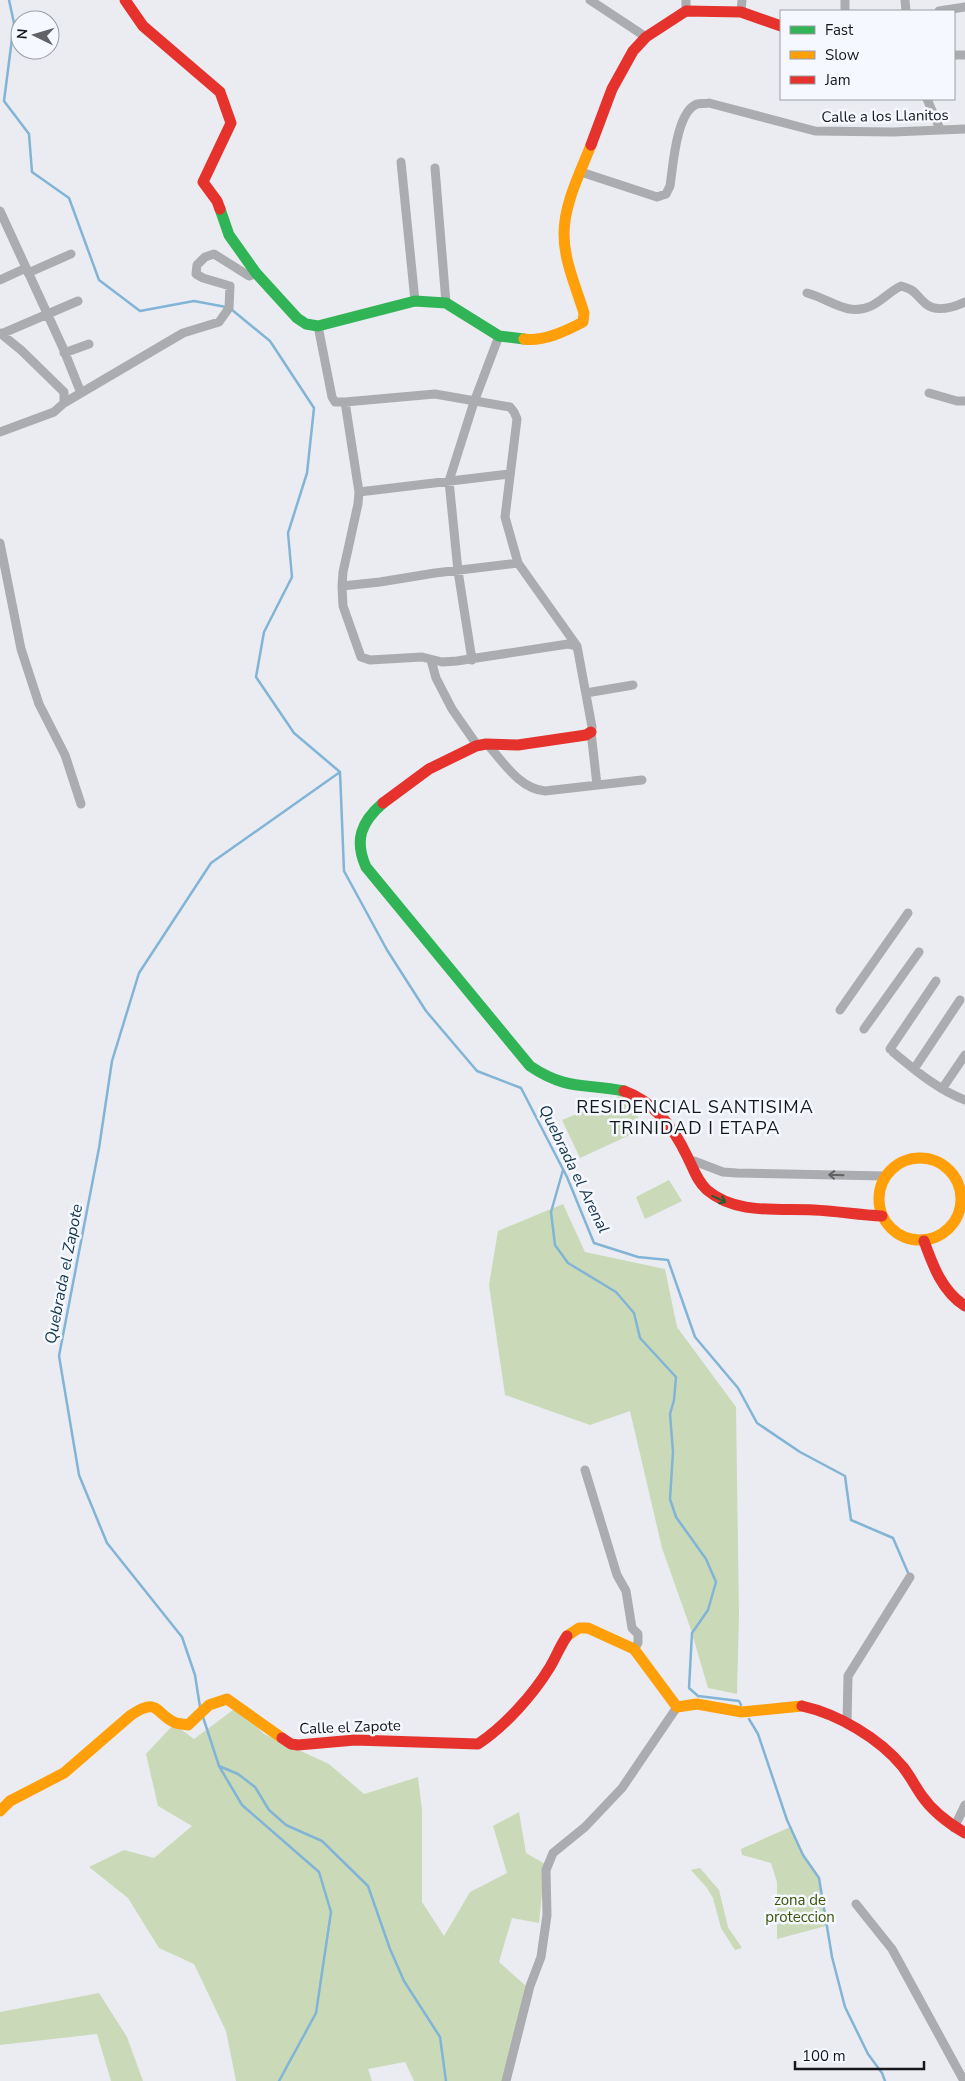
<svg xmlns="http://www.w3.org/2000/svg" width="965" height="2081" font-family="'Nunito Sans',sans-serif">
<style>
.green{fill:#cadab9}
.lines{fill:none;stroke-linecap:round;stroke-linejoin:round}
.stream{stroke:#82b4d6;stroke-width:2.5}
.street{stroke:#abacaf;stroke-width:9}
.fast{stroke:#30b455;stroke-width:11}
.slow{stroke:#ff9f0a;stroke-width:11}
.jam{stroke:#e5322d;stroke-width:11}
.oneway{stroke:#606264}
.oneway2{stroke:#215e35}
.labels{text-anchor:middle;dominant-baseline:central;stroke-width:5;stroke-linejoin:round;paint-order:stroke}
.street-label{font-size:15px;fill:#15171a;stroke:#f5f8fe}
.park-label{font-size:15px;fill:#3a5406;stroke:#f5f8fe}
.water-label{font-size:16px;font-style:italic;fill:#153549;stroke:#f5f8fe}
.quarter-label{font-size:18px;letter-spacing:1px;fill:#15171a;stroke:#f5f8fe}
</style>
<rect width="100%" height="100%" fill="#eaecf2"/>
<path class="green" d="M627 1093 643 1129 580 1158 562 1120Z
M669 1180 682 1201 645 1219 636 1197Z
M563 1204 585 1252 665 1269 677 1327 736 1407 739 1614 737 1694 708 1688 691 1630 662 1548 630 1411 590 1425 505 1395 489 1285 498 1231Z
M237 1707 264 1734 329 1764 364 1794 418 1777 422 1810V1902L444 1936 470 1892 507 1873 493 1826 519 1812 526 1853 545 1864 539 1923 512 1918 499 1962 526 1986 504 2081H414L405 2062 368 2069 372 2081H236L226 2031 194 1964 159 1948 128 1898 89 1867 124 1850 154 1858 192 1826 158 1806 146 1754 174 1724 194 1739Z
M790 1827 803 1855 819 1880 826 1926 777 1939V1882L771 1863 742 1855 741 1849Z
M700 1868 719 1890 728 1927 742 1948 735 1950 721 1928 713 1898 707 1888 691 1870Z
M99 1993 127 2037 143 2081H111L97 2034 0 2045V2012Z"/>
<g class="lines">
<path class="stream" d="M9 0 14 23 4 101 29 134 32 172 69 198 99 280 140 311 194 301 226 307
M231 309 270 341 314 408 307 473 288 533 292 577 264 632 256 677 294 733 340 772
M340 772 344 871 387 950 426 1011 477 1071 521 1088 567 1177 594 1243 638 1257 668 1260 695 1337 738 1388 757 1423 800 1452 845 1476 851 1520 893 1538 909 1575
M563 1170 551 1212 555 1245 568 1263 616 1292 634 1313 640 1338 676 1377 674 1400 670 1414 673 1452 670 1499 676 1517 706 1559 716 1582 708 1610 692 1633 689 1688 698 1696 739 1701 741 1705
M200 1707 195 1675 182 1637 107 1543 79 1475 59 1356 99 1148 112 1061 139 973 211 863 340 772
M203 1717 219 1766 242 1805 319 1872 331 1912 316 2013 279 2081
M749 1719 758 1734 787 1820 803 1855 819 1878 832 1957 845 2007 868 2054 882 2073 885 2081
M219 1766 238 1774 255 1787 269 1810 286 1825 322 1841 368 1886 390 1949 404 1981 440 2037 446 2081"/>
<path class="street" d="M590 0 646 37
M686 0V11
M905 0 906 11
M845 11V0
M939 11 965 7
M741 12 742 0
M954 55H965
M927 99 940 129
M401 162 415 301
M435 168 446 303
M581 172 657 197 666 194 670 186C673 167 676 112 697 104 700 103 705 104 709 103L815 131 893 132 965 129
M0 211 63 348 81 393 64 403
M28 273 71 254
M0 280 26 268
M807 293C830 299 847 317 871 306 882 301 890 291 901 286 918 291 914 294 926 304 937 313 954 307 965 302
M318 326 332 397 335 402H345L435 394 510 407 514 412 517 419 505 517 518 563 577 646 592 727 591 732 597 785
M0 333 21 350 64 392V403L54 412 0 432
M1 334 78 301
M64 353 89 344
M81 393 183 333 219 322 229 308 230 286 203 278 196 274 197 265 205 257 214 254 249 276 256 273
M929 393 957 401H965
M345 402 359 492 358 504 343 572 342 586 343 606 361 657 370 660 422 657 442 662 457 661 568 644 577 646
M359 492 509 474
M0 543 21 649 39 704 65 755 81 804
M342 586 380 582 435 573 518 563
M431 660 436 678 452 709 477 745
M472 660 458 571 449 481 474 402 499 336
M586 693 633 685
M488 745C504 763 520 789 545 791L642 780
M840 1010 908 913
M864 1029 919 952
M890 1049 936 981
M893 1052C915 1070 938 1090 965 1100
M914 1069 960 1000
M942 1089 965 1055
M691 1162 694 1161 723 1172 737 1173 885 1176
M961 1196 965 1197
M585 1470 617 1575 626 1591 632 1628 638 1634V1643L634 1649
M847 1723 848 1676 910 1577
M954 1828 965 1805
M856 1904 892 1949 964 2081
M506 2081 530 1986 541 1957 547 1915 546 1870 553 1853 585 1827 622 1788 677 1707"/>
<path class="fast" d="M220 209 229 235 256 273 297 318 306 324 318 326 415 301 446 303 499 336 524 339
M383 803C361 822 354 840 366 867L530 1066C567 1091 585 1083 624 1091"/>
<path class="slow" d="M524 339C543 342 566 331 583 322L584 313C576 287 564 261 564 234 564 204 580 173 591 145
M879 1199a41 41 0 1 1 82 0a41 41 0 1 1-82 0Z
M567 1636 579 1628H588L634 1649 677 1707 697 1704 742 1712 802 1706
M0 1811 10 1801 64 1773 131 1715C160 1696 155 1715 176 1723 179 1724 184 1724 188 1725L209 1705 227 1699 282 1738"/>
<path class="jam" d="M125 0 143 26 220 92 231 123 203 182 217 201 220 209
M591 145 612 89 633 51 646 37 686 11 741 12 781 26
M383 803 429 769 476 746 486 744 518 745 586 735 591 732
M624 1091C655 1102 675 1130 688 1158 694 1170 697 1181 707 1190 736 1215 779 1208 814 1210 837 1211 859 1215 882 1216
M924 1241C933 1266 942 1291 965 1306
M802 1706C838 1714 879 1738 903 1767 910 1776 915 1786 922 1796 933 1812 948 1823 965 1833
M282 1738 291 1744 298 1745 355 1740 478 1744C505 1726 533 1695 550 1667 556 1657 560 1646 567 1636"/>
</g>
<defs><path id="oneway-shaft" d="M-6 0H5M1.5-3L5.5 0L1.5 3" fill="none" stroke-width="1.6" stroke-linecap="round" stroke-linejoin="round" transform="scale(1.25)"/></defs>
<use class="oneway" href="#oneway-shaft" transform="translate(836 1175) rotate(-178)"/>
<use class="oneway2" href="#oneway-shaft" transform="translate(719 1199) rotate(24)"/>
<g class="labels">
<g class="street-label">
<text transform="translate(885 116) rotate(-1)">Calle a los Llanitos</text>
<text transform="translate(350 1727) rotate(-2)">Calle el Zapote</text>
</g>
<g class="park-label">
<text x="800" y="1900">zona de<tspan x="800" dy="17">proteccion</tspan></text>
</g>
<g class="water-label">
<text transform="translate(574 1169) rotate(64)">Quebrada el Arenal</text>
<text transform="translate(64 1274) rotate(-79)">Quebrada el Zapote</text>
</g>
<g class="quarter-label">
<text x="695" y="1107">RESIDENCIAL SANTISIMA<tspan x="695" dy="21">TRINIDAD I ETAPA</tspan></text>
</g>
</g>
<rect x="780" y="10" width="175" height="90" fill="#f5f8fe" stroke="#9b9ea3"/>
<rect x="790" y="26" width="25" height="8" fill="#30b455" stroke="#9b9ea3"/>
<text x="825" y="35" font-size="15" fill="#15171a">Fast</text>
<rect x="790" y="51" width="25" height="8" fill="#ff9f0a" stroke="#9b9ea3"/>
<text x="825" y="60" font-size="15" fill="#15171a">Slow</text>
<rect x="790" y="76" width="25" height="8" fill="#e5322d" stroke="#9b9ea3"/>
<text x="825" y="85" font-size="15" fill="#15171a">Jam</text>
<g transform="translate(35 35) rotate(275)"><circle r="24" fill="#f5f8fe" stroke="#9b9ea3"/>
<path d="M0-4L9 19L0 12L-9 19Z" fill="#606266"/>
<text y="-8" font-size="14" font-weight="bold" text-anchor="middle" fill="#15171a">N</text>
</g>
<path d="M795 2061v8h129v-8" fill="none" stroke="#15171a" stroke-width="2.5"/>
<text x="802" y="2061" font-size="15" fill="#15171a" stroke="#f5f8fe" stroke-width="4" paint-order="stroke">100 m</text>
</svg>
